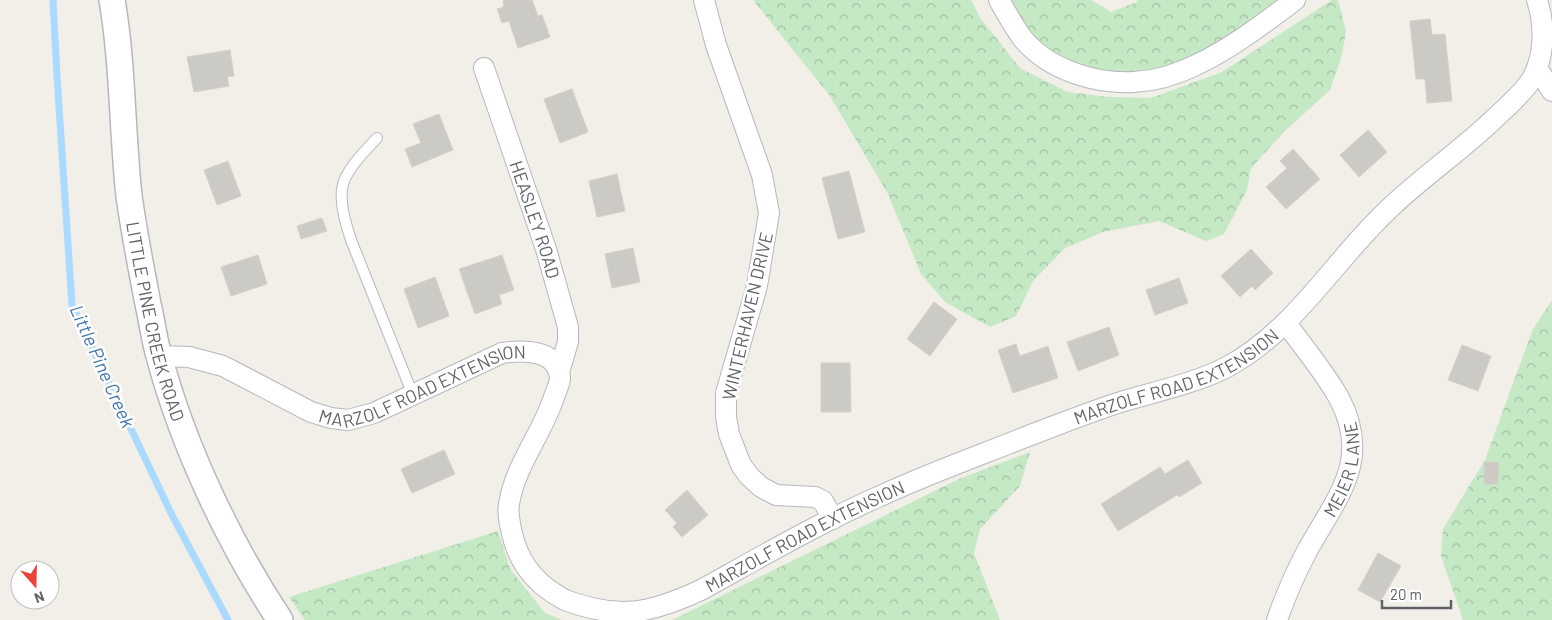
<svg xmlns="http://www.w3.org/2000/svg" width="1552" height="620" font-family="Barlow,sans-serif">
<style>
.forest{fill:url(#forest-crowns)}
.lines{fill:none;stroke-linecap:round;stroke-linejoin:round}
.stream{stroke:#aadaff;stroke-width:7}
.building{fill:#cccac5;stroke:#d6d1c6}
.service-casing{stroke:#b5b8bc;stroke-width:12}
.minor-casing{stroke:#b5b8bc;stroke-width:22}
.tertiary-casing{stroke:#b5b8bc;stroke-width:28}
.service{stroke:#fff;stroke-width:10}
.minor{stroke:#fff;stroke-width:20}
.tertiary{stroke:#fff;stroke-width:25}
.labels{text-anchor:middle;dominant-baseline:central;stroke-width:5;stroke-linejoin:round;paint-order:stroke}
.street-label{font-size:18px;fill:#5f6368;stroke:#fff}
.water-label{font-size:19px;font-style:italic;fill:#4174aa;stroke:#fff}
</style>
<defs>
<pattern id="forest-crowns" width="20" height="18" patternUnits="userSpaceOnUse" patternTransform="scale(1.25)"><rect width="20" height="18" fill="#c5e8c5"/><path d="M2 6a3 3 0 1 1 6 0M12 15a3 3 0 1 1 6 0" fill="none" stroke="#a3c0a4"/></pattern>
</defs>
<rect width="100%" height="100%" fill="#f1efe8"/>
<path class="forest" d="M753 0H971L981 19 1021 69 1068 92 1109 97 1151 98 1222 72 1332 0H1338L1346 31 1342 55 1330 90 1286 130 1251 168 1247 190 1224 234 1206 241 1159 221 1103 232 1065 248 1033 281 1016 316 990 327 945 302 921 274 888 194 830 96Z
M999 0H1091L1111 12 1137 2V0H1295L1168 76 1064 68Z
M1552 300V620H1463L1441 556 1443 529 1485 460 1533 329Z
M1030 452 1020 486 980 529 974 553 1000 620H672L959 479Z
M498 531 510 569 545 613 562 620H305L289 597Z"/>
<g class="lines">
<path class="stream" d="M53 0 57 76 72 305 172 515 228 620"/>
</g>
<path class="building" d="M505 0H532L538 16 542 15 550 37 518 48 509 21 502 23 497 9 504 7 503 1Z
M1430 19 1432 35 1445 34 1452 101 1427 103 1425 79H1416L1410 21Z
M230 50 234 76 227 77 229 86 194 92 187 57Z
M572 89 588 132 560 143 544 99Z
M439 114 453 150 412 167 405 149 421 143 413 124Z
M1368 130 1387 152 1359 177 1340 155Z
M1293 149 1320 179 1286 209 1266 187 1287 168 1280 161Z
M228 161 241 196 217 205 204 170Z
M849 171 865 232 838 239 822 178Z
M617 174 625 211 597 217 589 181Z
M322 218 327 231 301 239 297 226Z
M633 248 640 282 612 288 605 254Z
M1251 249 1273 273 1255 290 1252 286 1240 297 1221 276Z
M258 255 267 284 231 296 221 267Z
M502 255 514 290 499 295 502 304 475 314 459 269Z
M435 277 449 316 418 328 404 289Z
M1179 278 1188 303 1155 315 1146 290Z
M934 302 957 319 930 356 907 339Z
M1109 327 1119 355 1078 371 1067 342Z
M1016 344 1020 356 1048 346 1058 378 1013 393 998 350Z
M1462 345 1491 356 1478 391 1448 380Z
M821 363H850L851 412H821Z
M444 450 455 474 412 493 401 469Z
M1188 460 1202 483 1179 497 1177 495 1118 531 1101 504 1160 467 1165 474Z
M1484 462H1499L1498 484H1484Z
M687 490 708 515 682 537 673 527 677 523 665 510Z
M1378 553 1401 566 1380 602 1358 590Z"/>
<g class="lines">
<defs>
<path id="service" d="M377 138C366 150 344 171 342 189 340 206 346 224 351 240L413 395"/>
<g id="minor">
<path d="M704 0 716 45 762 175 769 213 757 286 726 393V417L729 434 741 465 749 476 761 487 776 495 815 497 823 501 833 519"/>
<path d="M999 0C1007 14 1014 27 1023 39 1049 70 1095 84 1134 82 1155 81 1178 74 1196 65 1232 48 1264 23 1295 0"/>
<path id="s1" d="M484 68 546 249 568 327V342L559 372"/>
<path d="M1537 68 1552 91"/>
<path id="s2" d="M159 356 189 357 223 366 311 412 331 418 348 420 374 413 502 353C523 350 558 349 560 378 560 384 555 393 553 400 541 435 515 466 509 504 507 516 511 530 514 541 522 568 540 587 565 600 619 620 649 614 701 590 759 558 817 524 878 497 927 474 978 456 1028 436 1060 424 1092 411 1124 401 1158 391 1196 383 1227 367 1297 329 1335 258 1392 206 1425 175 1463 149 1495 118 1508 106 1522 94 1532 79 1545 56 1545 24 1537 0"/>
<path id="s3" d="M1277 620C1285 597 1295 574 1306 553 1335 499 1373 462 1339 398 1324 371 1304 348 1286 323"/>
</g>
<g id="tertiary">
<path id="s4" d="M112 0C123 64 122 131 129 196 134 232 141 268 148 304 152 321 154 339 159 356 183 446 229 543 280 620"/>
</g>
</defs>
<use href="#service" class="service-casing"/>
<use href="#minor" class="minor-casing"/>
<use href="#tertiary" class="tertiary-casing"/>
<use href="#service" class="service"/>
<use href="#minor" class="minor"/>
<use href="#tertiary" class="tertiary"/>
</g>
<g class="labels">
<g class="street-label">
<text stroke="none"><textPath href="#s1" startOffset="160">HEASLEY ROAD</textPath></text>
<text transform="translate(747 316) rotate(-77)">WINTERHAVEN DRIVE</text>
<text stroke="none"><textPath href="#s4" startOffset="325">LITTLE PINE CREEK ROAD</textPath></text>
<text stroke="none"><textPath href="#s2" startOffset="1360">MARZOLF ROAD EXTENSION</textPath></text>
<text stroke="none"><textPath href="#s2" startOffset="284">MARZOLF ROAD EXTENSION</textPath></text>
<text stroke="none"><textPath href="#s3" startOffset="166">MEIER LANE</textPath></text>
<text stroke="none"><textPath href="#s2" startOffset="955">MARZOLF ROAD EXTENSION</textPath></text>
</g>
<g class="water-label">
<text transform="translate(103 366) rotate(66)">Little Pine Creek</text>
</g>
</g>
<g transform="translate(35 585) rotate(160)"><circle r="24" fill="#ffffff" stroke="#bfc1c3"/>
<path d="M0-4L9 19L0 12L-9 19Z" fill="#ea4335"/>
<text y="-8" font-size="14" font-weight="bold" text-anchor="middle" fill="#5f6368">N</text>
</g>
<path d="M1382 600v8h69v-8" fill="none" stroke="#5f6368" stroke-width="2.5"/>
<text x="1390" y="600" font-size="15" fill="#5f6368" stroke="#ffffff" stroke-width="4" paint-order="stroke">20 m</text>
</svg>
